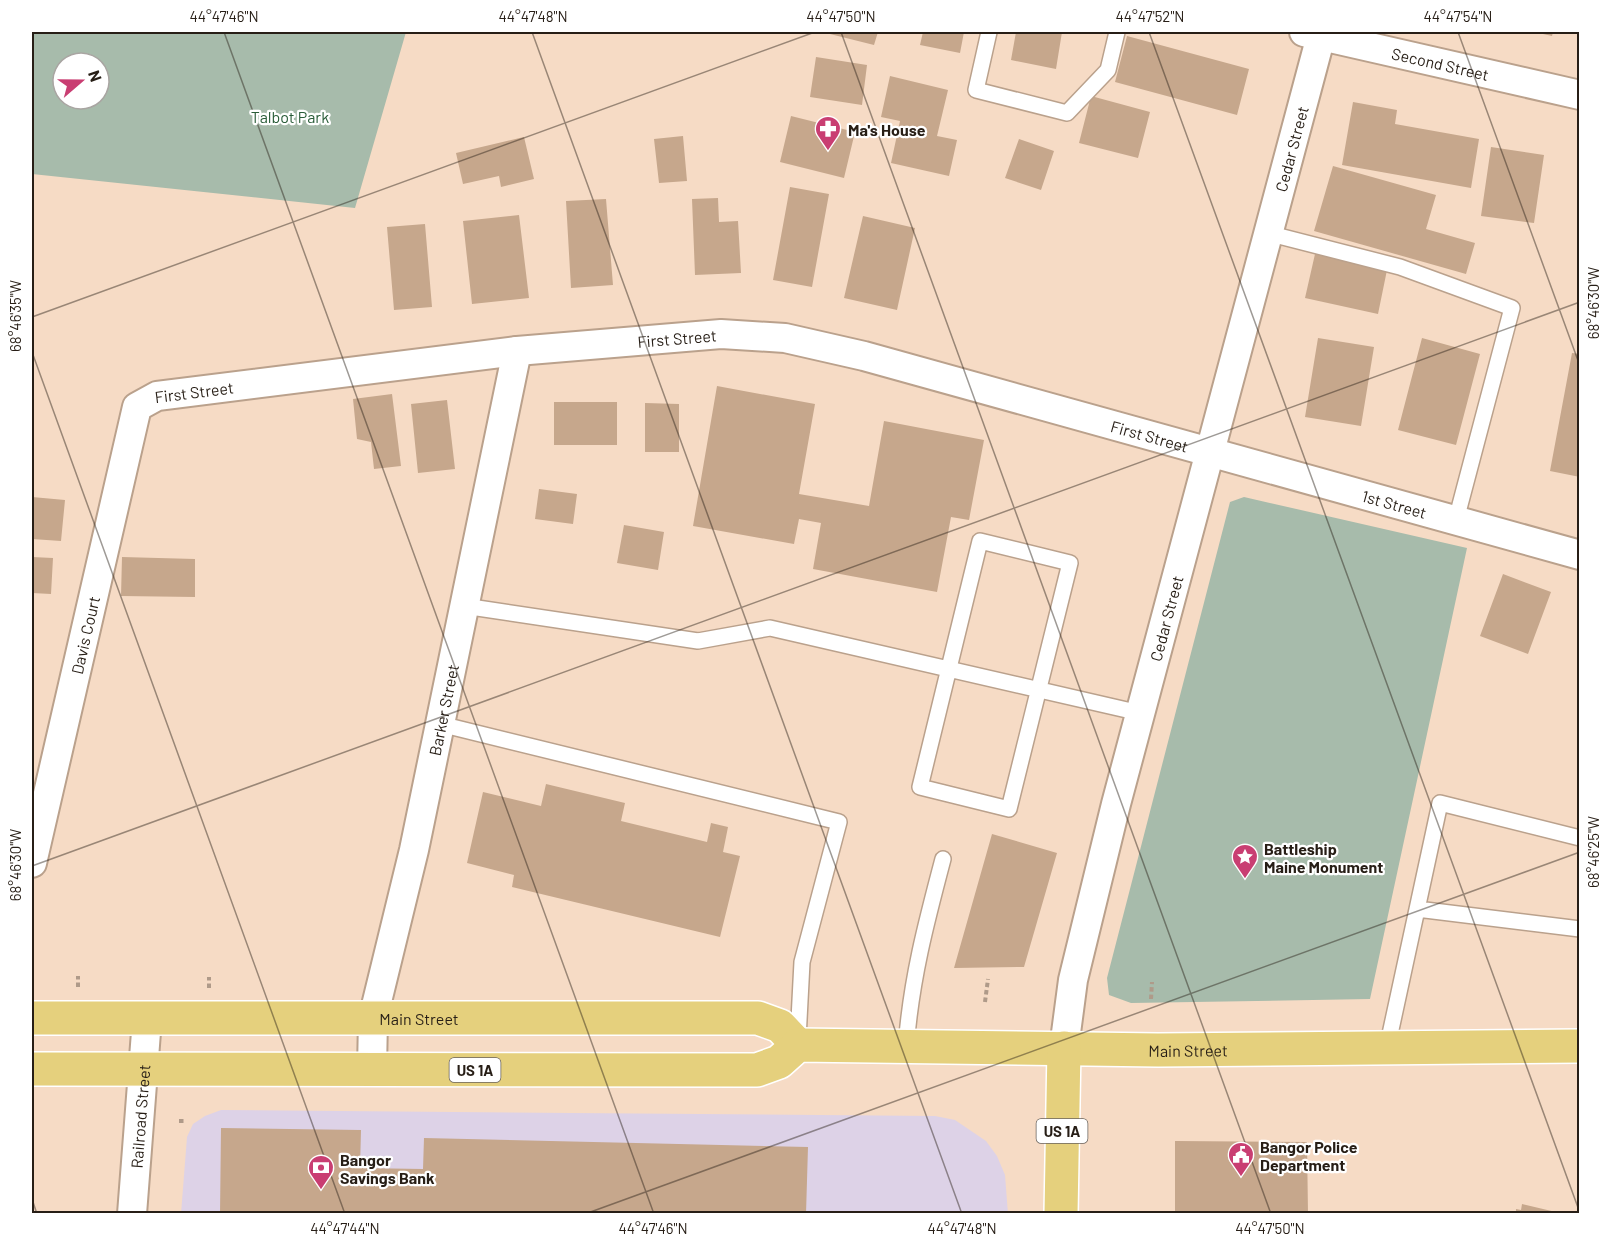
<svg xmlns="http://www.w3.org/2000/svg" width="1611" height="1245" font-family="Barlow,sans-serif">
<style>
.commercial{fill:#ddd2e7}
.green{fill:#a7bbab;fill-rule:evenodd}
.building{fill:#c6a78c}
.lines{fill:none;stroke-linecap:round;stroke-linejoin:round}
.lane-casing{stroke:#baa18c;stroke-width:18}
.street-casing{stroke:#baa18c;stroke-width:32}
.primary-casing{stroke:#fff;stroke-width:36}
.path{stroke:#af9a89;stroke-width:4;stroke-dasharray:4.5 3;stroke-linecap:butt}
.lane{stroke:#fff;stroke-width:15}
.street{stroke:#fff;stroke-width:28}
.primary{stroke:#e5d07d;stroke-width:33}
.ticks{fill:none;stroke:#271e16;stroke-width:1.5;stroke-opacity:0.45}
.labels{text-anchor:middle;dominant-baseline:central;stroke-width:4.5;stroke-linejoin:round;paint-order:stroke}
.shield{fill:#fff;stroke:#68625c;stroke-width:1.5}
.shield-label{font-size:15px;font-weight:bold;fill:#271e16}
.street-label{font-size:16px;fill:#271e16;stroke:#fff}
.park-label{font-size:16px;fill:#2a5d39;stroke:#fff}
.poi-label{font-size:16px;font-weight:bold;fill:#271e16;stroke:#fff;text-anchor:start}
.neatline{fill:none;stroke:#271e16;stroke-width:2}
.ticks-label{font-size:15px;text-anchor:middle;fill:#271e16}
</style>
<rect width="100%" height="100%" fill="#f6dbc5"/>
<path class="commercial" d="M221 1110 935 1116 955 1120 986 1141 997 1156 1005 1175 1008 1214H181L187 1137 193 1124 205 1116Z"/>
<path class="green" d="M32 32H406L355 208 32 174ZM63 63H99V99H63Z
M1244 497 1467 548 1370 999 1131 1003 1109 995 1107 978 1230 502Z"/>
<path class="building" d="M822 32H878L874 45Z
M923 32H964L960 53 920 45Z
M1016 32H1062L1056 69 1011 60Z
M1534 32H1553L1552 36Z
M1127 36 1249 69 1237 115 1115 82Z
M816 57 867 65 862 105 810 97Z
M890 76 948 90 937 136 957 140 949 176 891 163 900 121 881 117Z
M1091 96 1150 112 1138 158 1079 143Z
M1353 102 1397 110 1395 124 1479 139 1471 188 1342 165Z
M791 116 855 132 844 178 780 162Z
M683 136 687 181 659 183 654 139Z
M524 137 534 179 501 187 499 176 463 184 456 153Z
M1019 139 1054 151 1041 190 1005 178Z
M1491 147 1544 155 1534 223 1481 216Z
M1333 166 1436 195 1426 229 1475 243 1466 274 1314 231Z
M790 187 829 194 812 287 773 280Z
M718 198 719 222 738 221 741 273 695 275 692 199Z
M606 199 613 285 571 288 566 201Z
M519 215 529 298 472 304 463 221Z
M863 216 915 228 897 310 844 298Z
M425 224 432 307 394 310 387 227Z
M1315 254 1387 270 1378 314 1305 298Z
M1318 338 1374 347 1361 426 1305 417Z
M1422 338 1480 354 1456 445 1398 430Z
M1572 353 1580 354V477L1550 471Z
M717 386 815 404 799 494 869 506 884 421 984 440 969 520 951 517 937 592 813 569 821 523 799 519 794 544 693 526Z
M392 394 401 466 374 469 371 442 357 439 353 399Z
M447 400 455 469 418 473 411 404Z
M554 402H617V445H554Z
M645 403 679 404V452H645Z
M539 489 577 494 573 524 535 519Z
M32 497 65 500 61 541 32 539Z
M624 525 664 532 658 570 617 563Z
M32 557 53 558 51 594 32 593Z
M122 557 195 559V597L121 596Z
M1503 574 1551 592 1528 654 1480 636Z
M546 784 625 803 621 821 707 842 711 823 728 827 723 852 740 856 720 937 512 887 514 875 467 863 483 792 541 806Z
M992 834 1057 853 1024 967 954 968Z
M221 1128 361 1130 360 1168 423 1169 424 1138 808 1147 806 1214H220Z
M1175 1141 1307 1142 1308 1214H1175Z
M1522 1204 1560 1213V1214H1516V1209L1521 1210Z"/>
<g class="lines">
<defs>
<path id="lane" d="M989 32 976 90 1067 113 1108 70 1117 32
M1267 233 1400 267 1512 308 1456 520
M980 541 1070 563 1009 809 920 787Z
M464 606 698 641 770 628 1140 713
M440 724 839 822 802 962 798 1039
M1417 909 1580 929
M906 1047C911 980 926 923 943 859
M1387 1048 1440 803 1580 838"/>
<g id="street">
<path id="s1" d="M1304 32 1580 95"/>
<path id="s2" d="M32 863 137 407 157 396 517 351 721 334 785 338 864 356 1580 555"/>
<path id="s3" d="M1064 1048 1073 980 1116 804 1322 32"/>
<path id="s4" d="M372 1070 373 1018 414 850 517 351"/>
<path id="s5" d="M132 1214 147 1019"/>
</g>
<g id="primary">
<path id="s6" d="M32 1018H758L780 1026 798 1045"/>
<path id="s7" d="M32 1069 757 1070 779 1062 798 1045 1158 1050 1580 1046"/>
<path d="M1061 1214 1064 1048"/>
</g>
</defs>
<use href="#lane" class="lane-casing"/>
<use href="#street" class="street-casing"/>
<use href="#primary" class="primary-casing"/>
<path class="path" d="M78 987V976
M209 988V977
M1151 999 1152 982
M985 1002 988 979
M179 1121H186"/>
<use href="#lane" class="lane"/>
<use href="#street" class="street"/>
<use href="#primary" class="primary"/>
</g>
<path class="ticks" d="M224 32 654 1214M532 32 962 1214M841 32 1271 1214M1149 32 1580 1213M1458 32 1580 366M32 317 815 32M32 352 345 1214M32 866 1580 302M32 1199 37 1214M585 1214 1580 852"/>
<defs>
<symbol id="pharmacy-pin" viewBox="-11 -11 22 30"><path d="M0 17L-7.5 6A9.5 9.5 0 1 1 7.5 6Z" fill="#c93e72" stroke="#fff"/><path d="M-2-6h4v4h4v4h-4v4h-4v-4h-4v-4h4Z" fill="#fff"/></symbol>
<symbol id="sight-pin" viewBox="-11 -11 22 30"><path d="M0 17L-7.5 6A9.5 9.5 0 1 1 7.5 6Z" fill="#c93e72" stroke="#fff"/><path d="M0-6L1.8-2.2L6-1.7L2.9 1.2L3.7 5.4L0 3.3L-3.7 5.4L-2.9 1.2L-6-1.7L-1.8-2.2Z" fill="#fff"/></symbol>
<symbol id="civic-pin" viewBox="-11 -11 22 30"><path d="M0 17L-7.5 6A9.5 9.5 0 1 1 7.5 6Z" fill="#c93e72" stroke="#fff"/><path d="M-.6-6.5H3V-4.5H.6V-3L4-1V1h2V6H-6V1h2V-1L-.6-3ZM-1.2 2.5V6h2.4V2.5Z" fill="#fff"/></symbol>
<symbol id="bank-pin" viewBox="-11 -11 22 30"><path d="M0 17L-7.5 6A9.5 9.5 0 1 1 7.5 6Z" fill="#c93e72" stroke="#fff"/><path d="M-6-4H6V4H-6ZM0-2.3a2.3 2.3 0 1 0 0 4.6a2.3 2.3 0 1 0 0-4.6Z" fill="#fff"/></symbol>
</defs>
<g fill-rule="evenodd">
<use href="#pharmacy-pin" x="813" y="114" width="30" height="40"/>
<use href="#sight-pin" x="1230" y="842" width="30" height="40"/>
<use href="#civic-pin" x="1226" y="1140" width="30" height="40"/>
<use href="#bank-pin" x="306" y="1153" width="30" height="40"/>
</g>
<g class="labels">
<g class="shield">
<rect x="449.5" y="1058" width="51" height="24" rx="4.5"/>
<rect x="1036.5" y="1119" width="51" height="24" rx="4.5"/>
</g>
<g class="shield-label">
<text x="475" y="1070">US 1A</text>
<text x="1062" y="1131">US 1A</text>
</g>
<g class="street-label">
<text stroke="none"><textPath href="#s1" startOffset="140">Second Street</textPath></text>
<text stroke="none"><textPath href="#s3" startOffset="928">Cedar Street</textPath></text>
<text stroke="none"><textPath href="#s2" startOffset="1014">First Street</textPath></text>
<text stroke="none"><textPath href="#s2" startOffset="528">First Street</textPath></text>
<text stroke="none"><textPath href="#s2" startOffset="1500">First Street</textPath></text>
<text stroke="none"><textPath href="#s2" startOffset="1754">1st Street</textPath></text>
<text stroke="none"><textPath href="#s3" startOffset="442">Cedar Street</textPath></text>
<text stroke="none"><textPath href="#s2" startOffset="234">Davis Court</textPath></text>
<text stroke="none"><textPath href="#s4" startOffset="368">Barker Street</textPath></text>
<text stroke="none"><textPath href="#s6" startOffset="387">Main Street</textPath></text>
<text stroke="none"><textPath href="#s7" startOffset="1164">Main Street</textPath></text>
<text stroke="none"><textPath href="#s5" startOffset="98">Railroad Street</textPath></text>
</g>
<g class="park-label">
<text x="290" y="116">Talbot Park</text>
</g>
<g class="poi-label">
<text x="848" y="129">Ma's House</text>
<text x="1264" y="848">Battleship<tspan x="1264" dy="18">Maine Monument</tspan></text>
<text x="1260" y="1146">Bangor Police<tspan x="1260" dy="18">Department</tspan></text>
<text x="340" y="1159">Bangor<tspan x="340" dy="18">Savings Bank</tspan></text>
</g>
</g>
<rect width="1611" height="1245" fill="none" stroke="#ffffff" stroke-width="66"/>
<g transform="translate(81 81) rotate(70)"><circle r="28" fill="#ffffff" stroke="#a9a5a2" stroke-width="1.5"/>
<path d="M0-4.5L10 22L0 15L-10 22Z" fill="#c93e72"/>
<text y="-9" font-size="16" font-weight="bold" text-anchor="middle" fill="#271e16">N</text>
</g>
<rect x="33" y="33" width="1545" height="1179" class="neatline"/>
<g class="ticks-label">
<text x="224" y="22">44°47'46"N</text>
<text x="533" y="22">44°47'48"N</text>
<text x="841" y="22">44°47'50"N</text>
<text x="1150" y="22">44°47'52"N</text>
<text x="1458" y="22">44°47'54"N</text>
<text transform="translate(1594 303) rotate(-90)" y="5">68°46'30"W</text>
<text transform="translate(16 316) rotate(-90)" y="5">68°46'35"W</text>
<text transform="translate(1594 852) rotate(-90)" y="5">68°46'25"W</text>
<text transform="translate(16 865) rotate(-90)" y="5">68°46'30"W</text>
<text x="345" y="1234">44°47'44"N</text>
<text x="653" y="1234">44°47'46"N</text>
<text x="962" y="1234">44°47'48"N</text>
<text x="1270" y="1234">44°47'50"N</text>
</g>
</svg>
